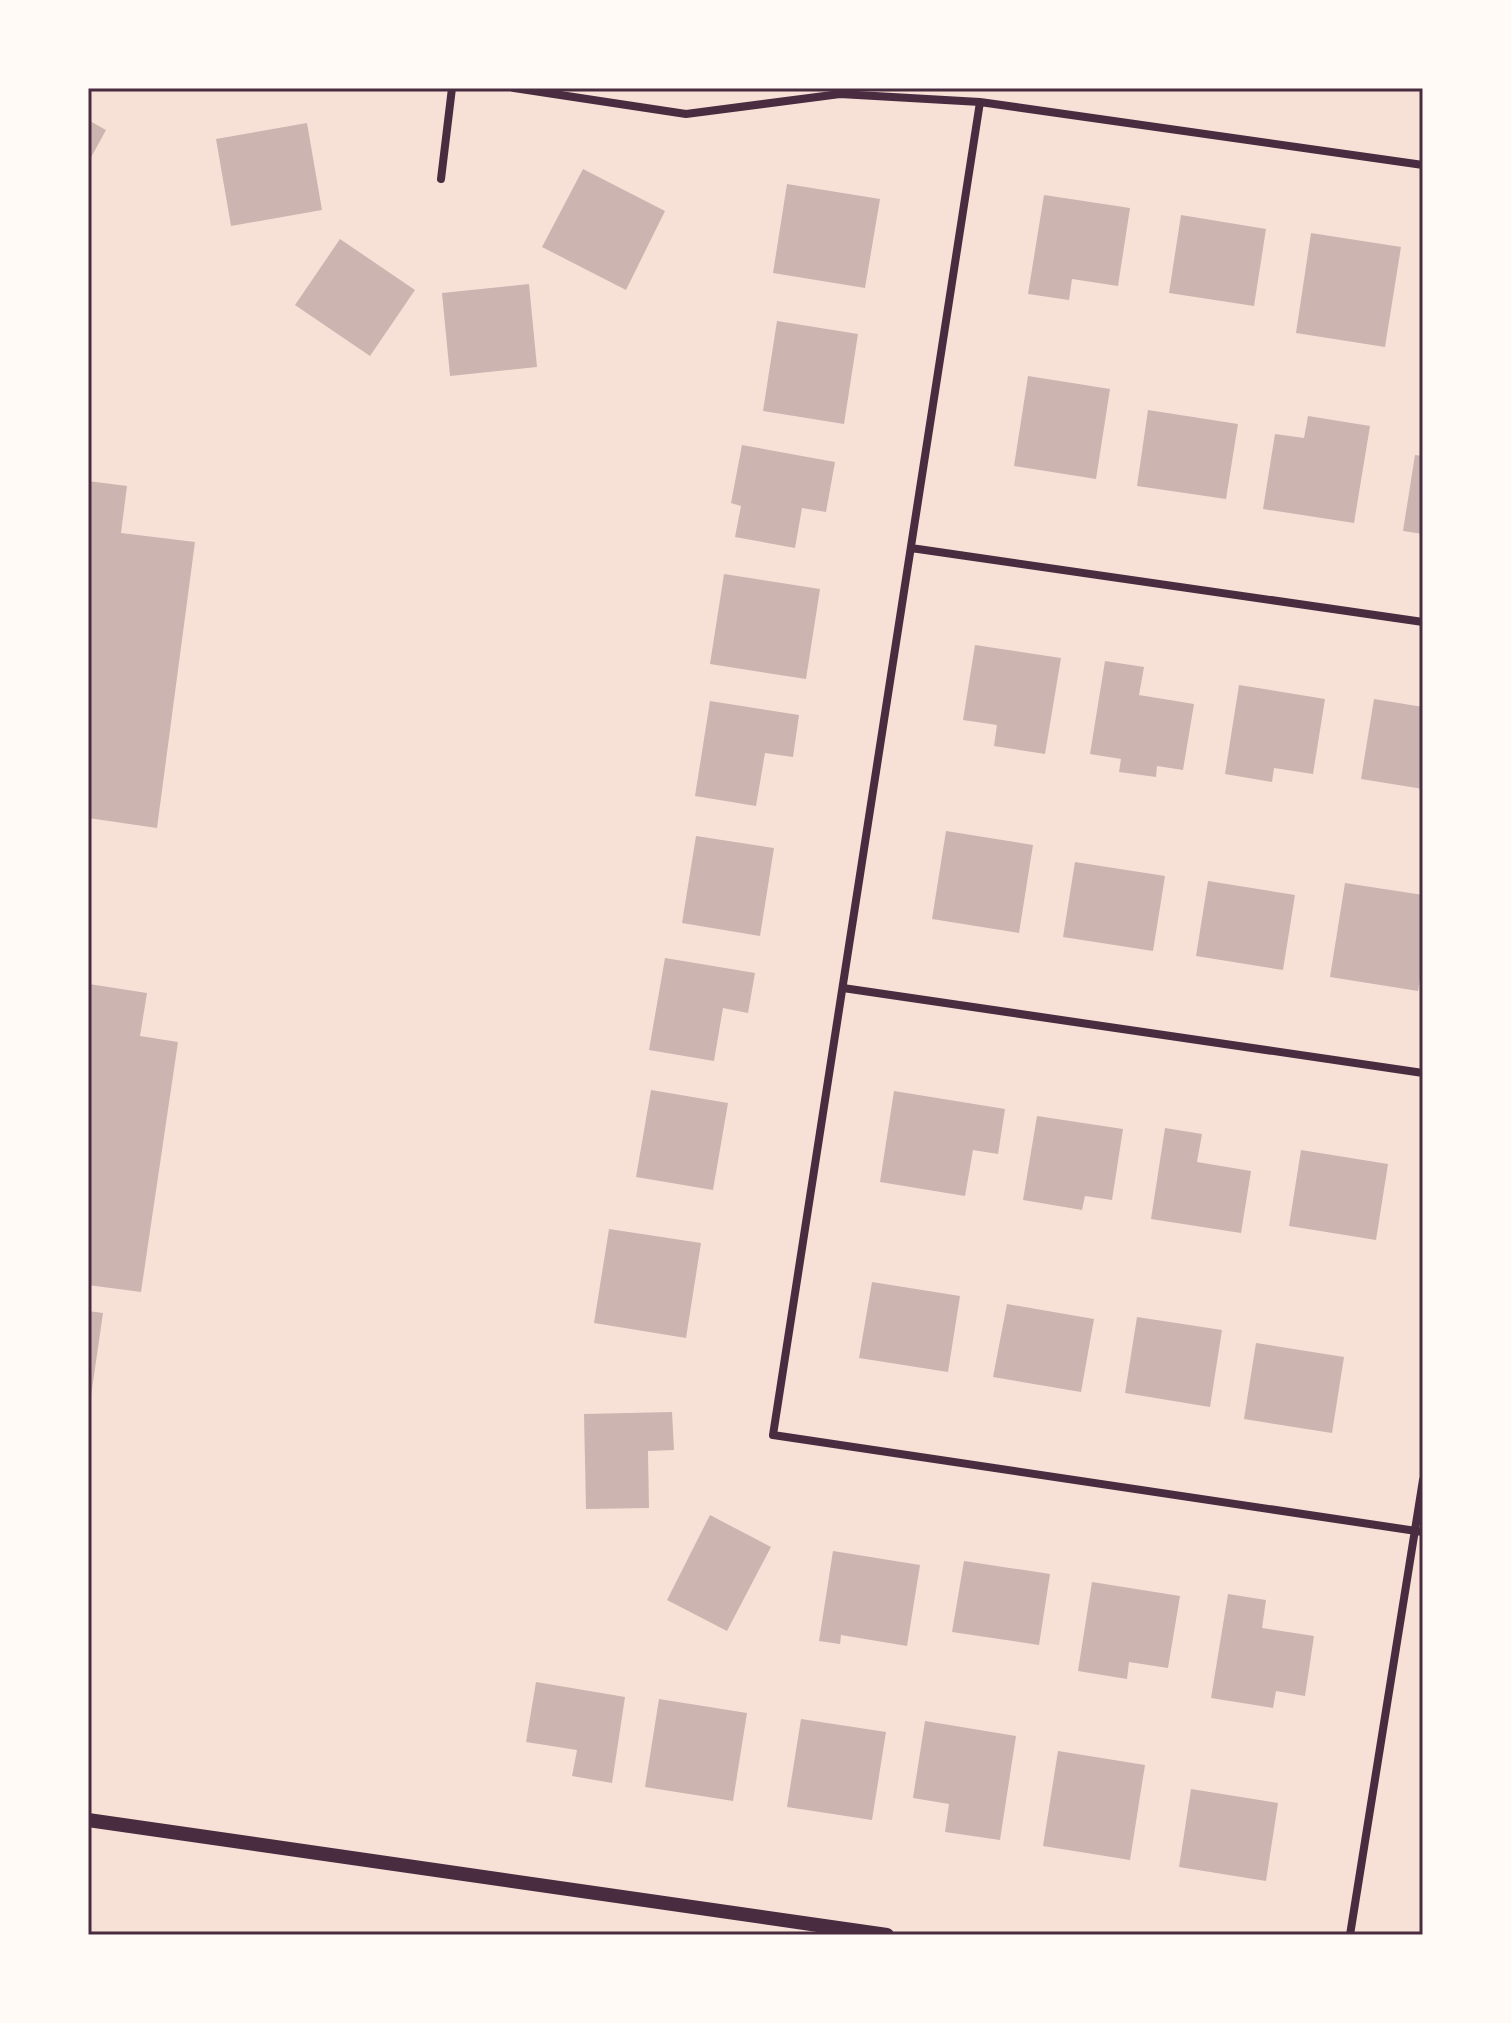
<svg xmlns="http://www.w3.org/2000/svg" width="1511" height="2023" font-family="'Work Sans',sans-serif">
<style>
.building{fill:#ccb4b1}
.lines{fill:none;stroke-linecap:round;stroke-linejoin:round}
.minor{stroke:#4a2c40;stroke-width:8}
.tertiary{stroke:#4a2c40;stroke-width:14}
.neatline{fill:none;stroke:#4a2c40;stroke-width:3}
</style>
<rect width="100%" height="100%" fill="#f7e1d7"/>
<path class="building" d="M88 120 106 130 88 163Z
M307 123 322 210 231 226 216 139Z
M583 169 665 211 626 290 542 247Z
M787 184 880 199 865 288 773 273Z
M1044 195 1130 208 1118 286 1072 279 1069 300 1028 294Z
M1181 215 1266 229 1254 306 1169 293Z
M1311 233 1401 247 1385 347 1296 333Z
M340 239 415 290 370 356 295 305Z
M529 284 537 367 450 376 442 293Z
M777 321 858 334 844 424 763 411Z
M1028 376 1110 389 1096 479 1014 466Z
M1148 410 1238 424 1226 499 1137 486Z
M1308 416 1370 426 1354 523 1263 509 1275 434 1304 438Z
M742 445 835 462 826 512 802 508 795 548 735 537 741 506 731 503Z
M1415 455 1423 456V534L1403 531Z
M88 481 127 486 121 533 195 542 157 828 88 818Z
M724 574 820 589 806 679 710 664Z
M975 645 1061 658 1045 754 994 746 997 725 963 720Z
M1105 661 1144 667 1139 695 1194 704 1183 770 1157 766 1156 777 1119 772 1121 759 1090 754Z
M1239 685 1325 699 1313 774 1274 768 1272 782 1225 774Z
M1374 699 1423 707V789L1361 779Z
M710 701 799 715 793 757 765 753 756 806 695 796Z
M946 831 1033 845 1019 933 932 919Z
M696 836 774 848 760 936 682 923Z
M1075 862 1165 876 1153 951 1063 937Z
M1208 881 1295 895 1283 970 1196 956Z
M1345 883 1423 895V959L1418 991 1330 977Z
M665 958 755 973 748 1013 723 1008 714 1061 649 1050Z
M89 984 147 993 140 1036 178 1042 141 1292 88 1285Z
M651 1090 728 1103 713 1190 636 1177Z
M894 1091 1005 1109 998 1154 973 1150 965 1196 880 1182Z
M1037 1116 1123 1129 1112 1200 1085 1196 1082 1210 1023 1200Z
M1165 1128 1202 1134 1197 1162 1251 1171 1241 1233 1151 1219Z
M1301 1150 1388 1164 1376 1240 1289 1226Z
M609 1229 701 1243 686 1338 594 1323Z
M872 1282 960 1296 948 1372 859 1358Z
M1007 1304 1094 1319 1081 1392 993 1377Z
M88 1311 103 1313 90 1403H88Z
M1137 1317 1222 1330 1210 1407 1125 1393Z
M1256 1343 1344 1357 1332 1433 1244 1419Z
M672 1412 674 1450 648 1451 649 1508 586 1509 584 1414Z
M710 1515 771 1547 727 1631 667 1600Z
M833 1551 920 1565 907 1646 841 1635 840 1644 819 1641Z
M964 1561 1050 1574 1039 1645 952 1632Z
M1092 1582 1180 1596 1168 1668 1129 1662 1127 1679 1078 1671Z
M1228 1594 1266 1600 1262 1628 1314 1636 1305 1696 1276 1691 1273 1708 1211 1698Z
M536 1682 625 1697 612 1783 572 1776 577 1750 526 1742Z
M659 1699 747 1713 733 1801 645 1787Z
M801 1719 886 1732 872 1820 787 1807Z
M925 1721 1016 1736 1000 1840 945 1832 949 1804 913 1798Z
M1058 1751 1145 1765 1130 1860 1043 1846Z
M1191 1789 1278 1803 1266 1881 1179 1867Z"/>
<g class="lines">
<path class="minor" d="M514 88 686 114 840 94 980 102 1423 165
M980 102 773 1435 1423 1532
M441 179 452 88
M911 548 1423 622
M843 988 1423 1073
M1350 1935 1423 1480"/>
<path class="tertiary" d="M88 1820 887 1935"/>
</g>
<rect width="1511" height="2023" fill="none" stroke="#fffaf5" stroke-width="180"/>
<rect x="90" y="90" width="1331" height="1843" class="neatline"/>
</svg>
